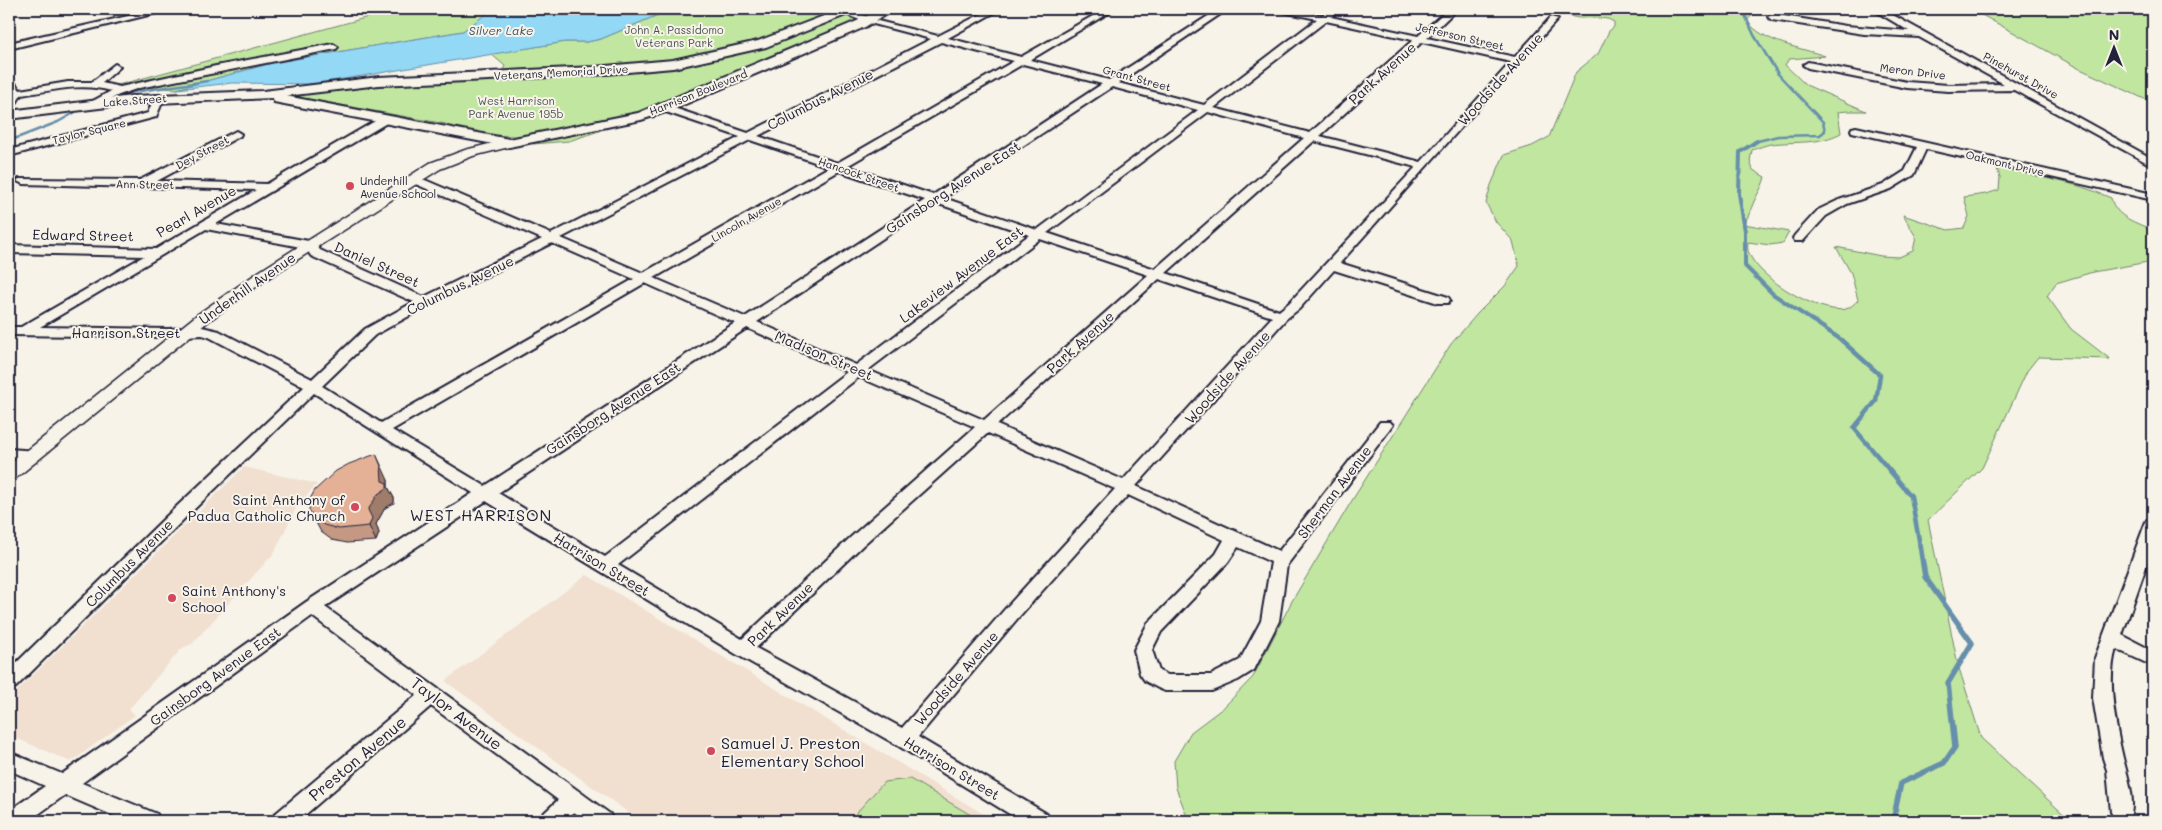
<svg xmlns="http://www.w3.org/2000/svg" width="2162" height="830" font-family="Mali,sans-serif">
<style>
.built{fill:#f1dfd0}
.green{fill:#c1e6a0;stroke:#72846e}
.water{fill:#93d8f5;stroke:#668fab}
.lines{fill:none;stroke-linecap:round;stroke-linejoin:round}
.stream-far3{stroke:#668fab;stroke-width:2.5}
.stream-far2{stroke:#668fab;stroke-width:4}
.stream-far1{stroke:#668fab;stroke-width:4.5}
.stream{stroke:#668fab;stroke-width:5.5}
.minor-casing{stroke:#22223b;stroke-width:4}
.tertiary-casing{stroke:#22223b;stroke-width:3}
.secondary-casing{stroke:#22223b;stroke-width:4}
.minor{fill:#f7f3e8;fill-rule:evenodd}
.tertiary{fill:#f7f3e8;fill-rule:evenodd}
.secondary{fill:#f7f3e8;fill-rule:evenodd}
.wall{fill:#c49882;stroke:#22223b}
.shaded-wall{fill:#a07c6a;stroke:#22223b}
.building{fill:#e4b197;stroke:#22223b}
.poi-dot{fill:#d1495b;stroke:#f7f3e8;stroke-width:2}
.labels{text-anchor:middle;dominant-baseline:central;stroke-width:4;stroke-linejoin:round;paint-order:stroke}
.far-park-label{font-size:11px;fill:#4a5354;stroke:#f7f3e8}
.far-street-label{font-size:11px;fill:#22223b;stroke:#f7f3e8}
.far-poi-label{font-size:11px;fill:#22223b;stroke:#f7f3e8;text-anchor:start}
.far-water-label{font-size:12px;font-style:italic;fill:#3e506a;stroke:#f7f3e8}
.street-label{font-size:14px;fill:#22223b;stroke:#f7f3e8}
.poi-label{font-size:14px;fill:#22223b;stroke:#f7f3e8;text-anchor:end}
.quarter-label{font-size:16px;letter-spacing:1px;fill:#22223b;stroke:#f7f3e8}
.near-street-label{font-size:16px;fill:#22223b;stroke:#f7f3e8}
.near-poi-label{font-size:16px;fill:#22223b;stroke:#f7f3e8;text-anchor:start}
</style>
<rect width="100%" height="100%" fill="#f7f3e8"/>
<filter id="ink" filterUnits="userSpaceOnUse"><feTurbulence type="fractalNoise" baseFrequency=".02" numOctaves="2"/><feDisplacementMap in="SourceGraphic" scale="10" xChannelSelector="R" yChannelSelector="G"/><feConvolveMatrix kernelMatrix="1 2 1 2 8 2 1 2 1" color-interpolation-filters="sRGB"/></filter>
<g filter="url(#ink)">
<path class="built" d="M244 467 317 484 297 506 274 553 192 644 182 648 129 709 135 715 71 762 9 735V699Z
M587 575 995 821H640L445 681Z"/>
<path class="green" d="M398 9H495L463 31 272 63 177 89 118 85Z
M672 9H845L754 43 655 64 502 72 505 66 491 54 565 42H587L601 39Z
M1558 9H1784L1779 13C1766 12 1755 9 1747 21 1764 43 1799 47 1825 56L1789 59 1785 65 1806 85 1866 111H1848L1838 112 1841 133C1818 145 1796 141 1771 144 1765 145 1758 148 1752 150L1750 161 1753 170 1765 177C1763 185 1760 190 1756 197 1751 207 1750 215 1744 224L1789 232 1783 243 1770 245 1748 242C1748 245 1747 250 1749 253 1758 278 1819 315 1846 309 1850 308 1855 303 1858 300L1851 273 1836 247 1881 256 1899 257 1913 251 1916 237 1903 215 1948 230 1964 228 1969 216 1964 197 1986 194 1999 190 2000 177 1996 166C2036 178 2072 180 2111 198 2115 217 2137 223 2153 230V261L2093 272 2056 283 2047 296 2071 329 2110 359 2038 357 2027 371 1982 468 1928 520 1958 665 1981 738 2071 821H1189L1176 788 1174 761 1191 732 1223 708 1253 677 1292 601 1351 502 1451 344 1478 313 1505 286 1519 266 1513 241 1496 222 1486 203 1491 185 1504 155 1532 146 1549 137 1576 72 1598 54 1609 31 1614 27V22L1608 19C1592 17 1570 22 1558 9Z
M1971 9H2153V103L2078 68Z
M850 15 860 20 640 113 531 135 516 136 487 135 443 126 446 124 302 98 295 97V95L360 85 682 64 842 16Z
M599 128V131L569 141 533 144 532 141Z
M910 779 981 821H849L884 782Z"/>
<path class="water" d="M493 9H672L601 39 587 42H565L314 84 232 83 177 89 272 63 463 31Z"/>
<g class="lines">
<path class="stream-far3" d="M1738 9 1744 13 1754 35 1778 74 1823 122 1825 131 1820 135 1778 136 1754 142
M127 93 207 81
M9 141 58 122 74 113"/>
<path class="stream-far2" d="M1757 141 1740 152 1739 194 1745 231V266L1773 294 1813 321"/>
<path class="stream-far1" d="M1812 320 1840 339 1880 375 1876 401 1854 428 1911 496 1920 546"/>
<path class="stream" d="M1895 821 1894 816 1901 783 1944 763 1955 747 1948 683 1972 643 1925 577 1920 545"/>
<defs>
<path id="minor" d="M159 9H173L9 49V43Z
M991 9H1001L948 38 1021 57 1105 9H1115L1030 60 1109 80 1219 9H1228L1118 83 1204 105 1317 19 1278 11 1277 9H1292L1322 15 1331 9H1340L1331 17 1418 36 1448 9H1457L1427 38 1515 57 1551 17 1558 19 1340 263 1448 297 1450 300 1448 303H1438L1334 270 1299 309 1286 319 1136 486 1279 551 1380 422H1390L1393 425 1287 565 1279 621 1254 670 1238 680 1212 691H1165L1158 688 1145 681 1140 674 1134 650 1148 623 1216 554 1224 540 1128 495 1017 619 918 737 1047 814 1050 821H1021L897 745 736 654 486 501 325 607 580 792 610 814 613 821H586L574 812 565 821H540L543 814 558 800 431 706 298 821H272L275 814 417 695 312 616 82 783 157 814 160 821H126L65 795 29 821H9V811L45 786 9 770V752L62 774 306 602 473 493 314 393 184 519 16 687 9 690V670L172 511 304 387 209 337 202 335 168 337 9 335V327H21L144 256 9 253V245L156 249 256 190 23 184 17 181 19 179 140 180 236 131 241 134 240 136 157 181 267 184 382 117H390L391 119 390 121 216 224 314 242 320 250 424 297 542 239 418 185 407 182 405 180 407 178 425 180 551 234 740 137 660 110V106H668L748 133 931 39 866 22V18L938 36ZM1326 21 1413 40 1310 133 1214 108ZM941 42 1014 61 837 163 758 136ZM1422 42 1511 62 1421 162 1320 136ZM1023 64 1102 84 933 195 847 166ZM1112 87 1198 110 1037 230 944 198ZM1208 112 1304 138 1155 269 1047 233ZM750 140 829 167 643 273 561 238ZM1314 141 1416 167 1289 303 1279 311 1166 273ZM839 171 925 200 745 317 654 278ZM936 203 1029 235 856 365 757 322ZM206 229 306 248 311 256 414 302 365 329 312 379 219 331 202 327 168 329 40 327ZM1040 239 1148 275 984 420 868 370ZM552 243 634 279 381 423 322 386 375 335 429 305ZM1159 279 1272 317 1123 480 997 425ZM645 283 735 323 485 486 392 430ZM747 328 847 372 605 557 498 493ZM859 377 975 427 851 537 742 639 618 565ZM988 433 1115 489 1005 609 902 728 756 648 863 545ZM1238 547 1271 562 1261 621 1240 660 1211 675H1168L1159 671 1152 650 1161 632 1228 562Z
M1872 9H1882L2153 159V166L2014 90 1948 91 1907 88 1808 68 1803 65 1808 62 1907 82 1948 85 2004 84 1919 37 1864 34 1772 20 1768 17 1772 14 1846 26 1909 31Z
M333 44 338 47 336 49 139 88 119 95 97 106 92 103 93 101 111 91C82 82 50 91 21 95L14 107 9 108V99L12 93 9 88V82H14L20 90 68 82H92L115 64 120 67 102 83 120 87 216 66Z
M159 95 164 98 156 117 9 156V150L148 113 154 98Z
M1856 127 2153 194V200L1926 149 1914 175 1891 189 1847 204 1826 216 1803 241H1795L1793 238 1795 235 1818 210 1839 200 1883 185 1905 171 1917 147 1852 132 1851 130 1852 128Z
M9 449 37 451 39 455 37 459H9Z
M2153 518V547L2122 635 2153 651V666L2116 649C2106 679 2116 728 2123 758 2127 774 2137 804 2129 819L2123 821 2115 819 2111 812 2107 770 2103 758 2093 698 2095 658 2145 524 2147 520Z"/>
<path id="tertiary" d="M842 9H850L874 20 869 23 865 22 842 13Z
M509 139 515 143 513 146 473 156 440 169 270 277 210 320 16 478 9 480V465L198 314 260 271 430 163 465 150Z"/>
<path id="secondary" d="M842 9H858L856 11 766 47 673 68 594 75 379 85 286 96 509 139 638 113 857 21 880 9H894L865 27 669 111 641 120 509 147 279 103 274 102 273 98 132 104 9 119V111L132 96 263 91 379 77 594 67 673 60 758 41Z"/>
</defs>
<use href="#minor" class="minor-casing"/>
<use href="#tertiary" class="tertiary-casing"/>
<use href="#secondary" class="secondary-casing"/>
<use href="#minor" class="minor"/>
<use href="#tertiary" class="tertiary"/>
<use href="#secondary" class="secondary"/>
</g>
<path class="wall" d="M388 480V487L394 498V503L385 508 376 524 379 533 376 541 347 543 332 540 321 532 313 517Z"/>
<path class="shaded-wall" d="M376 454 388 480V487L394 498V503L385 508 376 524 379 533 376 541 369 526 368 510Z"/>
<path class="building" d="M376 454 381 466 382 481 387 483V488L378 494 368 510 372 518 369 526 339 529 324 525 313 517 309 510 310 499 315 490 336 471 349 464Z"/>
</g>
<g class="poi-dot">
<circle cx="350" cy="186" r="5"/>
<circle cx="355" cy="507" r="5"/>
<circle cx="172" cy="598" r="5"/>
<circle cx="711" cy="751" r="5"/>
</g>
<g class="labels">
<g class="far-park-label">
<text x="674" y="29">John A. Passidomo<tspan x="674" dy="13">Veterans Park</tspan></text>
<text x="516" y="100">West Harrison<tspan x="516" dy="13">Park Avenue 195b</tspan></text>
</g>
<g class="far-street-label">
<text transform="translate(1460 36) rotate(13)">Jefferson Street</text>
<text transform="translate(1913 71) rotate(7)">Meron Drive</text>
<text transform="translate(561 72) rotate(-3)">Veterans Memorial Drive</text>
<text transform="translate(2021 75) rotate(29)">Pinehurst Drive</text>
<text transform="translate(1137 78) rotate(15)">Grant Street</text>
<text transform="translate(698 92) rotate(-22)">Harrison Boulevard</text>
<text transform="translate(135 100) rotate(-4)">Lake Street</text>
<text transform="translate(89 131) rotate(-14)">Taylor Square</text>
<text transform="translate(202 152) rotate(-28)">Dey Street</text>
<text transform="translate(2005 163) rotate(13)">Oakmont Drive</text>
<text transform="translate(859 174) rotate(19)">Hancock Street</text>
<text transform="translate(145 184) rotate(1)">Ann Street</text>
<text transform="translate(746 219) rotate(-30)">Lincoln Avenue</text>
</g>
<g class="far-poi-label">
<text x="360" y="180">Underhill<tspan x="360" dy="13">Avenue School</tspan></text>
</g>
<g class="far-water-label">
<text x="501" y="30">Silver Lake</text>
</g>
<g class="street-label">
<text transform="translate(1382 73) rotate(-42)">Park Avenue</text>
<text transform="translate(1500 79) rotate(-48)">Woodside Avenue</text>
<text transform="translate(820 99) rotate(-27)">Columbus Avenue</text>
<text transform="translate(953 187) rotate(-33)">Gainsborg Avenue East</text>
<text transform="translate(196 211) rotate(-30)">Pearl Avenue</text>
<text transform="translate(83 235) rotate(1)">Edward Street</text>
<text transform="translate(377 264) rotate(24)">Daniel Street</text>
<text transform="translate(961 274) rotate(-37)">Lakeview Avenue East</text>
<text transform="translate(460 285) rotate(-26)">Columbus Avenue</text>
<text transform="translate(247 288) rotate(-35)">Underhill Avenue</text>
<text x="126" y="332">Harrison Street</text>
<text transform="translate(1080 342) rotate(-42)">Park Avenue</text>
<text transform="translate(824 355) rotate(23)">Madison Street</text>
<text transform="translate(1227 377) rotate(-48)">Woodside Avenue</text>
<text transform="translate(613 408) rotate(-33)">Gainsborg Avenue East</text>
<text transform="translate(1334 492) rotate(-53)">Sherman Avenue</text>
<text transform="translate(129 563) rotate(-45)">Columbus Avenue</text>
<text transform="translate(602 564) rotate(31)">Harrison Street</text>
<text transform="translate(780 614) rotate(-44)">Park Avenue</text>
<text transform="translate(215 676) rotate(-36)">Gainsborg Avenue East</text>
<text transform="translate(956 678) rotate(-49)">Woodside Avenue</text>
<text transform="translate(952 768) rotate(31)">Harrison Street</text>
</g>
<g class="poi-label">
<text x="345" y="499">Saint Anthony of<tspan x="345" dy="16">Padua Catholic Church</tspan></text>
<text x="182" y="590" text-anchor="start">Saint Anthony's<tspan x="182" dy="16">School</tspan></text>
</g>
<g class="quarter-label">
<text x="481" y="514">WEST HARRISON</text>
</g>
<g class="near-street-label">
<text transform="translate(457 713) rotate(37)">Taylor Avenue</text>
<text transform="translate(357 758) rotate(-40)">Preston Avenue</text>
</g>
<g class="near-poi-label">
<text x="721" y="742">Samuel J. Preston<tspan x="721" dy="18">Elementary School</tspan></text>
</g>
</g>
<rect width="2162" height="830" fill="none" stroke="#f7f3e8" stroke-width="30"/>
<rect x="15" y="15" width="2132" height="800" fill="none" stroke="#22223b" stroke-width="2" filter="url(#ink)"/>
<g transform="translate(2114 48)" stroke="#f7f3e8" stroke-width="4" paint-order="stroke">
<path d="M0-4L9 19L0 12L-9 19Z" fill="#22223b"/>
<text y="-8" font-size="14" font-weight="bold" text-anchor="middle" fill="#22223b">N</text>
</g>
</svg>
